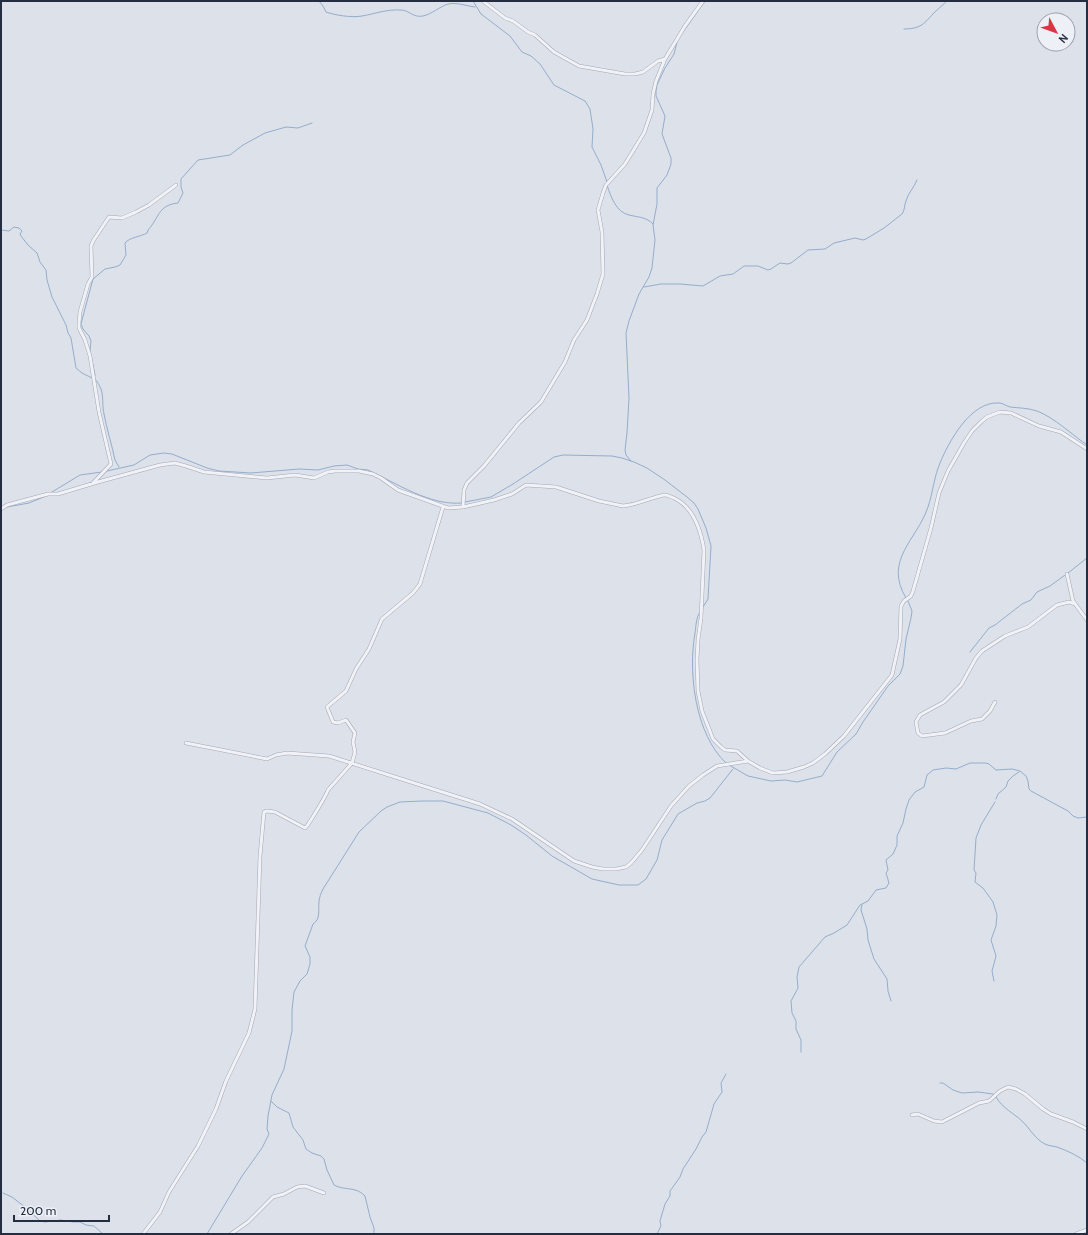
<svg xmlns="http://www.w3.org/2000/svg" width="1088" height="1235" font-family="Cabin,sans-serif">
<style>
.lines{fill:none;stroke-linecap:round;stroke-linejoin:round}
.stream{stroke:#94adcd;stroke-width:1}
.street-casing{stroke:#a2a8b3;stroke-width:4}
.street{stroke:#f1f2f7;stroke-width:3}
</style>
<rect width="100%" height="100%" fill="#dde1e9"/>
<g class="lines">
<path class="stream" d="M319 1 323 6 326 12C334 15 352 18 362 16 374 14 387 9 401 10 409 10 413 18 423 16 432 14 439 7 448 4 457 2 466 6 475 7
M473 1 481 14 510 36 522 52 531 56 540 64 554 85 585 101 590 109 593 129 592 147 601 165 607 182
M904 29C924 29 925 21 937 10 940 7 944 4 947 1
M683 32 705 1
M607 185C611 197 616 212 629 215 637 217 647 217 653 224
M1 230 9 231 14 227 19 228 22 231 20 234 21 236 28 245 37 253 40 262 46 270 47 280 52 297 66 325 68 333 71 338 76 368 82 373 92 378
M644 287 661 284H680L703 286 720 276 733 274 744 266H758L768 270 771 269 780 263 788 264 791 263 808 250 825 249 834 243 855 238 863 240 866 239 884 228 902 214C905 210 904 206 906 201 908 193 914 188 917 180
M95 375 90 351 91 341 89 336 83 329 81 324 82 320 93 279 105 269 115 267 120 265 126 255 125 243C130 237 140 237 147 233 148 229 150 228 152 225 160 213 161 205 178 203L183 193 181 187V179L198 160 230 155 243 145 265 133 286 127 298 128 312 123
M95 379C106 392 101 400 104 414 107 430 112 445 115 460L119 467
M631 461 626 455 625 450 627 433 629 398 626 333 629 321 639 294 649 277 652 268 655 240 653 225 657 204V188L667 175 671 164V158L662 134 665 116 656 96V91L657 85 665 68 674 54 677 42
M107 471 134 465 150 455 164 453 172 454 207 468 219 471 251 473 299 469 318 470 334 466 347 465 358 469 368 470C396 483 430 506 462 503
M52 492 80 475 102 472
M465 502 491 497 513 484 554 457 563 455 612 456 622 458 634 462 647 468 665 480 687 497 694 503 698 509 706 528 711 546 708 599 703 607
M7 507 29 503 46 496
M1068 573 1087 558
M906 598C883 560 917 540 928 507 933 492 934 477 940 463 949 441 971 401 999 403 1003 403 1006 406 1010 407 1019 408 1028 408 1037 411 1055 418 1071 434 1087 445
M700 612C696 618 696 626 695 633 688 673 695 734 726 763
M970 652 989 628 995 625 1022 604 1031 600 1037 592 1050 586 1065 575
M729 765 748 776 771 781 785 780 797 782 822 776 837 752 856 734 863 722 888 686 900 674 903 666 906 639 911 618 912 611 908 601
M996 799 998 794 1006 787 1008 781 1013 776 1019 772
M862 905 861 910 867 929 868 940 874 959 887 979 888 991 891 1001
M994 981 992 971 996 956 991 940 996 926 997 915 993 902 983 888 975 882 976 873 974 870 976 838 981 825 995 802
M801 1052V1040L796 1029V1021L792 1013 791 1001 798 988 797 977 799 967 825 937 834 933 847 925 860 905 868 901 876 890 886 888 889 883 886 873 888 870 886 860 893 854 897 845V836L903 823 906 809 909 800 915 792 924 787 927 775 933 770 946 768 956 769 970 763H986L989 764 996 770 1012 769 1020 771 1026 776 1028 781 1029 789 1031 791 1068 811 1073 816 1078 818 1087 817
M940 1083H943L953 1090 962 1093 978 1092 993 1094
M996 1097C1003 1109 1014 1113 1023 1122 1031 1130 1035 1139 1045 1144 1049 1146 1053 1146 1057 1147 1068 1151 1079 1156 1087 1163
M271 1101 277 1107 289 1113 293 1127 303 1140 306 1149 312 1153 321 1156 324 1159 327 1170 334 1185C345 1191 356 1186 365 1196L370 1217 374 1228V1234
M3 1193 12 1197 25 1207 40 1221 45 1222 61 1220 73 1222H80L86 1225 94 1226 103 1234
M207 1234 242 1176 262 1148 269 1134 267 1129 268 1116 272 1095 284 1069 292 1031V1010L294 992 300 981 307 974 310 964V957L305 946 313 924C321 919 318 910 319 902 319 898 321 893 323 889L359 832 381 811 387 807 400 802 422 801H443L488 813 511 825 526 835 552 856 592 879 619 885H638L646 879 657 860 662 840 678 814 697 803 705 801 710 798 733 769
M657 1234 661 1226 660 1221 665 1204 670 1196V1191L680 1177 683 1169 696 1149 702 1137 706 1132 714 1104 722 1092 721 1083 726 1074"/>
<defs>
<path id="street" d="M483 1 505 18 513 21 528 32 535 35 554 52 579 66 625 74H635L643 72 658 61 665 59
M92 484 111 464 99 412 90 356 85 340 79 328V323L80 312 88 284 92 277 91 246 93 241 109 217 122 218 136 212 149 205 176 185
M463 507 464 490 467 483 484 466 519 423 541 402 565 362 574 340 587 320 597 294 603 274 602 232 598 210 603 193 606 185 625 164 644 133 652 110 653 94 656 81 665 59 685 26 703 1
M1 509 7 505 48 494H58L98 482 160 465 175 463 186 466 204 472 267 478 295 475 314 478 328 472 335 471H359L373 474 381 478 398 490 448 508 463 507 494 500 512 494 526 485 556 487 599 501 623 506 629 505C636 504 660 495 665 495 668 495 671 497 674 498 693 507 701 531 704 550L701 618 698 640 697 660 698 691 702 711 713 739 721 747 725 750 737 751 748 761 760 768 773 773 787 772 804 767 813 763 825 754 844 736 892 675 900 639 901 606 904 601 911 596 913 591 931 528 939 493 948 471 964 443 972 431 982 421 987 417 1000 412 1011 413 1039 426 1061 432 1087 449
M1067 574 1073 601 1087 620
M995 702 990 711 982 719 971 721 945 733 922 736 918 733 916 722 920 715 944 702 961 685 976 658 982 651 1005 636 1028 627 1057 605 1069 602 1075 604
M186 743 267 759 276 755 287 753 329 756 480 804 512 819 574 861 592 867 603 869H616L626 867 631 863 642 850 671 806 689 786 703 775 717 766 748 761
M912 1115 918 1114 934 1121 942 1122 979 1103 989 1101 1000 1091 1008 1087 1016 1089 1025 1094 1043 1109 1051 1114 1073 1122 1087 1129
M143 1234 160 1212 169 1192 198 1146 216 1109 226 1081 249 1033 255 1009 260 856 264 812 267 811 275 812 305 828C308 826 327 794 328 790L352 763 355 752 353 742 355 733 346 720 338 723 333 722 327 707 346 691 356 669 369 649 382 619 413 593 420 584 443 507
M231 1234 248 1222 273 1197 284 1194 297 1187 305 1186 324 1193
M1076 1234 1087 1230"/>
</defs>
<use href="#street" class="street-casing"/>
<use href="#street" class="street"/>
</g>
<rect width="1088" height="1235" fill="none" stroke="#252e41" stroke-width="4"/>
<g transform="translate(1056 32) rotate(131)"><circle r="19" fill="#edf0f6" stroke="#9da2ae"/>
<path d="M0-3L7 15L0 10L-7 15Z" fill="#db3545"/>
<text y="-6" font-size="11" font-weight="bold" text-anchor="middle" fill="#252e41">N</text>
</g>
<path d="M14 1215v6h95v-6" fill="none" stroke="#252e41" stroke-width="2"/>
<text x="20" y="1215" font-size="12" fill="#252e41" stroke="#edf0f6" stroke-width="3" paint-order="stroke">200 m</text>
</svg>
